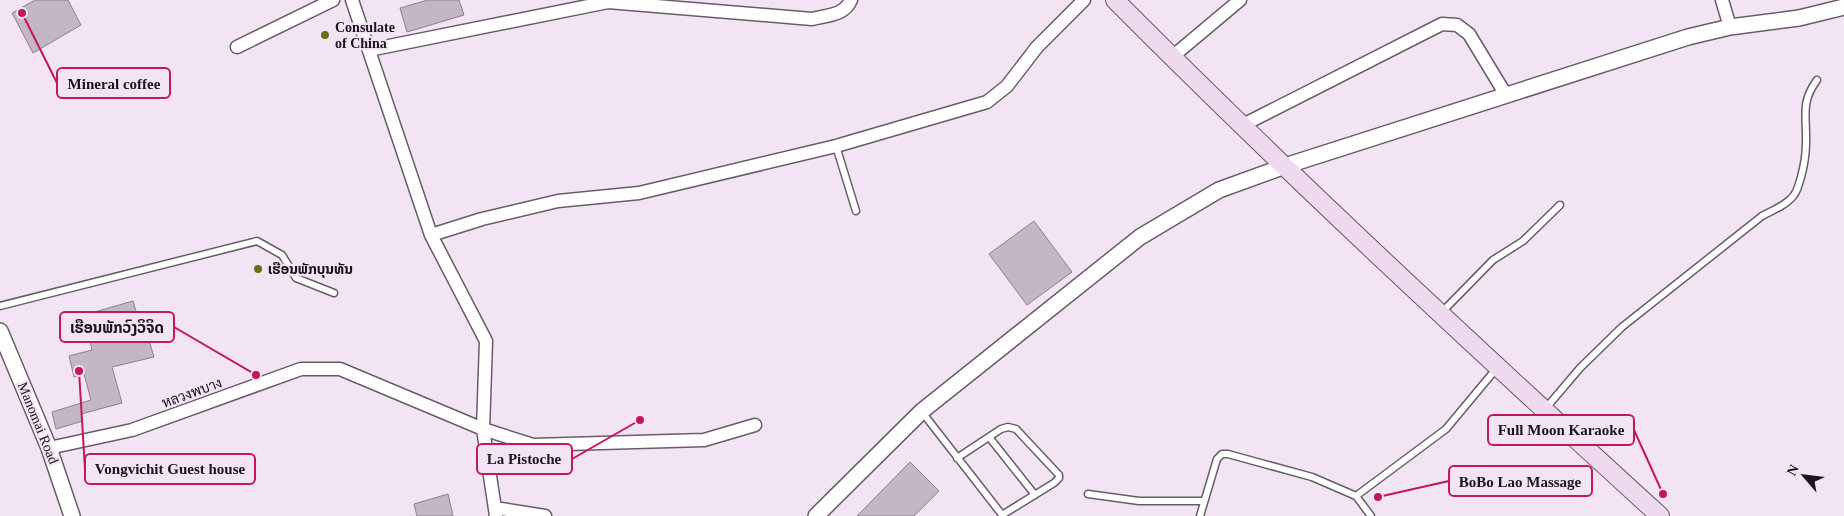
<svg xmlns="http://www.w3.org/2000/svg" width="1844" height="516" font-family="'Times New Roman','Noto Sans Lao',Sarabun,serif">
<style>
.building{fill:#c4b6c3;stroke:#8d808d}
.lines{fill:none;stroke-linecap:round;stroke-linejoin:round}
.service-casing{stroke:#695c69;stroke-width:9}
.minor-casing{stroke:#695c69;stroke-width:15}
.tertiary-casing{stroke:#695c69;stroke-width:18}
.secondary-casing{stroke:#695c69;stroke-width:20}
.service{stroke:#fff;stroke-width:6}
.minor{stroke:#fff;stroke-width:12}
.tertiary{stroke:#fff;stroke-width:15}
.secondary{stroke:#eed9ee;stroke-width:18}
.poi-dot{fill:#646f18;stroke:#f3e4f3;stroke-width:2}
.labels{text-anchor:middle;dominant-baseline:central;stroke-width:4.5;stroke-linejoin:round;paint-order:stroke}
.poi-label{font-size:14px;font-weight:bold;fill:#1a151a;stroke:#f3e4f3;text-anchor:start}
.street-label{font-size:14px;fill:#1a151a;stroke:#f3e4f3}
.leader{fill:none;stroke:#c2185b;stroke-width:2}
.callout-dot{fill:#c2185b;stroke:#f3e4f3;stroke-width:2}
.callout{fill:#f3e4f3;stroke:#c2185b;stroke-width:2}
.callout-label{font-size:15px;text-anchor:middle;font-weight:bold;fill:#1a151a}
</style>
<rect width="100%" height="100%" fill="#f3e4f3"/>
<path class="building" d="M35 0H68L81 25 33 53 12 13Z
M428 0H459L464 15 407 32 400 8Z
M1034 221 1072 272 1027 305 989 254Z
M133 301 144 338 148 337 154 357 112 367 122 403 81 414 83 421 56 429 52 412 91 400 84 374 74 377 69 356 92 350 84 315Z
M910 462 939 491 914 516H857Z
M448 494 453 516H417L414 504Z"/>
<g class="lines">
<defs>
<path id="service" d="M836 146 856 211
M0 306 257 241 282 255 296 278 334 293
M1441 313 1493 260 1523 241 1560 205
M1546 408 1580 368 1622 327 1762 216C1773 210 1787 205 1794 195 1798 190 1799 183 1801 177 1804 166 1806 154 1806 143 1807 117 1800 103 1817 80
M922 412 1003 516
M989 437 1035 495
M957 458 1001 429 1008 427 1016 429 1059 475V478L1054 483 1002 515
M1088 494 1139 501H1204
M1356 496 1371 516
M1200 516 1217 459 1222 454H1228L1312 477 1356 496 1446 429 1496 369"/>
<path id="minor" d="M352 0 431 235 486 341 483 429 496 516
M1722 0 1730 27
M237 47 333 0
M369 50 608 2 812 19C827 15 844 16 851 0
M1172 57 1240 0
M1243 125 1442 24 1457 25 1469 34 1506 95
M431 235 482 219 558 201 639 193 836 146 987 102 1007 86 1037 47 1084 0
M49 448 132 430 301 369H340L483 429 533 445 704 440 755 425
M495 508 545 516"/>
<path id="tertiary" d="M0 331 49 448 72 516
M816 516 922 411 1140 237 1219 190 1285 166 1688 37 1730 27 1799 18 1844 7"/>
<path id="secondary" d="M1115 0C1291 177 1475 347 1660 516"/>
</defs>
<use href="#service" class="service-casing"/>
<use href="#minor" class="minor-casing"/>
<use href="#tertiary" class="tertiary-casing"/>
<use href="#secondary" class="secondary-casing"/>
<use href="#service" class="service"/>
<use href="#minor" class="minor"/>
<use href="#tertiary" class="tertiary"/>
<use href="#secondary" class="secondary"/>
</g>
<g class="poi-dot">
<circle cx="325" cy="35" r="5"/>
<circle cx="258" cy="269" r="5"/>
</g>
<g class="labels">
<g class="poi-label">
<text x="335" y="27">Consulate<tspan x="335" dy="16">of China</tspan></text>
<text x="268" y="269">ເຮືອນພັກບຸນທັນ</text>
</g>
<g class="street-label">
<text transform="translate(192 393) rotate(-20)">หลวงพบาง</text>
<text transform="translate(38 423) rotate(68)">Manomai Road</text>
</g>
</g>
<path class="leader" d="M22 13L57 83M256 375L174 327M1663 494L1634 430M640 420L572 459M79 371L85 469M1378 497L1449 481"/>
<g class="callout-dot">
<circle cx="22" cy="13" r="5"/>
<circle cx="256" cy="375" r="5"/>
<circle cx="1663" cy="494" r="5"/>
<circle cx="640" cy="420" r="5"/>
<circle cx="79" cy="371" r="5"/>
<circle cx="1378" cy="497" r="5"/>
</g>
<g class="callout">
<rect x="57" y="68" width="113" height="30" rx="5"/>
<rect x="60" y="312" width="114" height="30" rx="5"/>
<rect x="1488" y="415" width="146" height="30" rx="5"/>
<rect x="477" y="444" width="95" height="30" rx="5"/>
<rect x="85" y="454" width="170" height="30" rx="5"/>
<rect x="1449" y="466" width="143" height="30" rx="5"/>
</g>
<g class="callout-label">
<text x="114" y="89">Mineral coffee</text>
<text x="117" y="333">ເຮືອນພັກວົງວິຈິດ</text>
<text x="1561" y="435">Full Moon Karaoke</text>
<text x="524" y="464">La Pistoche</text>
<text x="170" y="474">Vongvichit Guest house</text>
<text x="1520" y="487">BoBo Lao Massage</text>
</g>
<g transform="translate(1804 476) rotate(298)" stroke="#f3e4f3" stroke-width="4" paint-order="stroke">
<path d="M0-4L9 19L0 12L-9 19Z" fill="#1a151a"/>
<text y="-8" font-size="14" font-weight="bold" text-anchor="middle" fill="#1a151a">N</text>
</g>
</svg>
